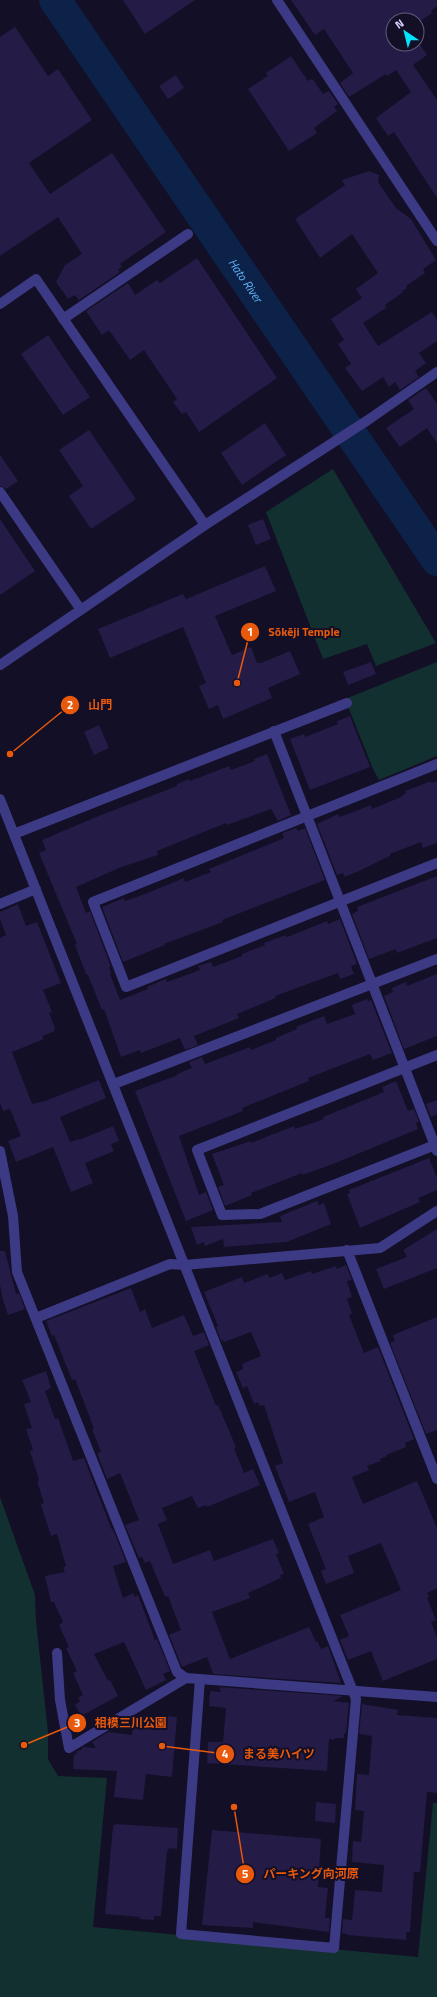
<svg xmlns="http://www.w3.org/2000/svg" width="437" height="1997" font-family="'Titillium Web','Noto Sans JP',sans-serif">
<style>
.green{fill:#12302f}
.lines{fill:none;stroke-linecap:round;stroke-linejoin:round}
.river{stroke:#0c2248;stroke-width:32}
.building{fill:#241b47}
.minor{stroke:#3d3a85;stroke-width:10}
.labels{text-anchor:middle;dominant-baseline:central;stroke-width:4;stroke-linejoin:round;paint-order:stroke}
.water-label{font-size:12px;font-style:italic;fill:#62b6ff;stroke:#130f26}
.leader{fill:none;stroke:#e8590c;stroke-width:1.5}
.callout-dot{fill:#e8590c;stroke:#130f26;stroke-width:1.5}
.mark-label{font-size:12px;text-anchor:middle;font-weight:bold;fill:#fff}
.callout-label{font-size:12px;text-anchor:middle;font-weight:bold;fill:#e8590c;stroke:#130f26;stroke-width:4;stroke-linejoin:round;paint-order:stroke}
</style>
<rect width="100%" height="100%" fill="#130f26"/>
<path class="green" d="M333 469 436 643 376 666 367 644 323 659 266 512Z
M437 662V756L379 780 373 769 345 699Z
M0 1497 35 1595 36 1621 48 1732V1759L58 1776 107 1778 93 1927 418 1957 433 1803H437V1997H0Z"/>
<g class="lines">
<path class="river" id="s1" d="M55 0 437 560"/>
</g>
<path class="building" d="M123 0H195L145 34Z
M291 0H437V6L431 11 432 13 417 23V20H393V44H417V40L427 55 413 65 437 100V198L394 132 388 136 376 118 411 92 396 70 387 76 386 74 349 97 340 83 353 73 324 29 315 35Z
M15 27 48 76 58 69 92 120 29 163 50 194 112 153 166 232 120 264 122 267 118 270 120 272 79 300 75 295 68 299 56 282 65 265 82 254 58 217 0 256V37Z
M291 56 308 81 311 79 314 81 323 94 329 91 338 104 334 107 337 111 314 128 317 133 289 151 248 89 268 76 266 73Z
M176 75 184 88 168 99 159 86Z
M369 171 379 175 378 182 396 208 411 219 436 260 423 269 425 273 406 286 407 288 402 291 403 292 385 305 386 308 363 323 378 346 432 312 437 320V341L419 353 426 363 415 371 419 377 400 390 395 382 389 387 383 377 362 391 345 368 351 364 338 344 344 340 331 319 362 298 356 289 378 273 352 234 320 258 295 219 345 185 342 180Z
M197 258 277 378 199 432 186 412 182 414 173 402 177 399 144 350 130 360 109 330 102 335 86 311 128 283 135 295 157 280 160 283Z
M48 335 90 397 63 415 21 354Z
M426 388 437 404V443L427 428 400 447 386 428 414 409 408 400Z
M265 423 286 455 242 485 221 453Z
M89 430 136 499 91 529 69 496 83 486 59 450Z
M0 455 18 481 6 489 0 486Z
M0 519 35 571 0 595Z
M263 519 271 539 256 545 248 525Z
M265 566 276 591 215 616 232 655 251 647 257 663H261L290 651 300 674 268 688 272 698 223 719 218 705 209 709 199 686 206 683 183 627 110 658 98 629 183 594 186 599Z
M371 662 376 674 348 685 343 672Z
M350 716 370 767 310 790 290 739 304 734 305 737 338 724 337 721Z
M99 725 109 748 94 755 84 732Z
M267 754 291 815 278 821 271 809 227 825 226 823 157 851 158 855 119 868 76 887 86 913 90 911 111 967H109L111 973 110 974 120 1000 148 989 147 987 166 979 167 982 200 970 198 966 211 962 213 967 242 956V954L265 945 264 943 286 935 287 937 327 921 328 924 340 919 357 964 351 966 354 974 340 979 338 973 275 996 276 998 237 1014 239 1018 194 1036 198 1045 185 1050 180 1038 141 1053 140 1050 121 1057 104 1009 102 1010 88 975 86 974 75 945 77 944 39 853 46 850 42 840 101 815 177 786V784L189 779 190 781 229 766 231 770 255 761 254 759Z
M431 781V783L437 781V843L423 848 421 842 390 854V856L359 871 344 877 343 873 337 875 317 824 338 814 340 817 371 805 372 809 401 797V796L406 793 405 791Z
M296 828 298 831 305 828 325 880 222 920 223 922 164 944 165 945 123 962 102 907 124 898 125 901 145 894 184 878 185 882 211 872 209 869 284 838 282 833Z
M437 876V938L397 953 396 949 369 959 352 914 358 911 357 907Z
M18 904 26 926 37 922 61 983 43 990 52 1012 49 1013 55 1028H54L55 1031 42 1036 44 1039 12 1052 32 1104 45 1101 99 1080 106 1098 60 1117 70 1142 79 1139V1140L113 1126 119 1141 111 1144 114 1151 85 1163 93 1183 71 1192 53 1147 16 1162 8 1141 21 1136 10 1109 3 1111 0 1103V938L6 935 0 919V912Z
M437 974V1036L404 1049 384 996 393 992 392 988 406 982 407 986Z
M367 999 368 1001 371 1000 392 1053 373 1060 370 1054 308 1078 309 1081 242 1108 243 1111 179 1136 199 1195 206 1192 213 1210 186 1221 135 1091 178 1075 177 1074 192 1068 189 1062 202 1057 205 1064 250 1047 251 1050 276 1040V1038L297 1029 296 1027 324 1016 327 1024 355 1014 352 1005Z
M396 1081 408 1111 414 1109 419 1122 416 1123 418 1129 333 1164 302 1175V1173L269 1186 251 1193 252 1195 225 1206 218 1187 224 1185 212 1154 251 1141V1143L294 1126 295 1129 324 1119 323 1117 384 1092 382 1087Z
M437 1100V1114L431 1117 426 1104Z
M429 1158 437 1178V1190L418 1198 420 1202 360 1228 347 1194 350 1193 349 1190Z
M317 1201 319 1205 324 1203 331 1224 287 1242 224 1247 223 1239 205 1246 204 1242 197 1245 191 1227 282 1222 280 1216Z
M437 1229V1268L384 1289 376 1269 407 1257 403 1250Z
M0 1251H5L16 1294 19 1293 25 1309 8 1315 3 1300 0 1285Z
M346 1265 352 1280 347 1281 352 1297 347 1299 352 1313 349 1315 364 1353 378 1347 414 1439 405 1443 406 1447 386 1455 387 1456 380 1459 381 1461 367 1466 369 1470 352 1477 363 1504 417 1481 437 1528V1588L427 1593 429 1597 427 1598 436 1620 431 1622 437 1637V1659L383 1681 371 1651 348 1660 340 1640 349 1636 340 1615 401 1590 381 1543 348 1556 354 1573 326 1584 321 1571 326 1569 308 1524 324 1517 315 1492 289 1502 275 1466 283 1463 264 1405 259 1406 258 1402 254 1404 247 1386 243 1388 236 1372 243 1369 242 1364 261 1356 251 1332 224 1342 223 1340 221 1341 216 1327 218 1326 204 1292 242 1277 244 1283 268 1274 269 1278 282 1273 285 1280 311 1271 312 1274 336 1266 337 1269Z
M131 1288 140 1312 145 1309 152 1328 184 1315 193 1336 204 1332 209 1345 194 1351 216 1406 218 1405 236 1447 234 1448 244 1473 253 1469 260 1485 207 1507 206 1505 198 1508 192 1496 162 1508 167 1520 158 1524 173 1564 210 1550 214 1561 273 1539 279 1553 276 1554 284 1574 280 1575 281 1578 248 1593 250 1598 212 1612 230 1659 309 1627 316 1642H318L321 1649 328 1646 341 1683 213 1674 207 1657 182 1667 169 1635 181 1630 168 1596 165 1597 150 1561 145 1563 142 1557 139 1558 125 1525 139 1520 120 1473 107 1479 97 1453 101 1452 92 1429H94L87 1410 75 1379 72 1380 54 1335 52 1336 46 1321Z
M437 1317V1430L426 1434 390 1343 395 1341 393 1335Z
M46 1371 51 1388 45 1391 55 1419 58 1418 73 1461 84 1458 112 1530 113 1529 126 1562 113 1566 123 1598 133 1593 135 1597 138 1595 155 1640 157 1639 170 1671 163 1674 166 1680 146 1690 124 1642 94 1654 108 1681 110 1680 118 1696 81 1716 75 1705 80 1701 78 1698 83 1695 73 1673 77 1671 66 1648 69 1647 59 1625 63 1622 54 1602H51L45 1576 65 1572 63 1567 66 1566 57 1534 51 1536 46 1521 41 1504 44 1503 37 1481H39L37 1473 30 1451 33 1450 26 1429 32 1428 24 1404 31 1402 22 1380Z
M219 1687 343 1696 333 1701 349 1703 346 1733H344V1738H335L334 1740 329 1739 327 1771 207 1763 208 1742H223L226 1708 209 1706 210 1691 221 1692Z
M362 1704 398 1710 397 1715 437 1718V1793L427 1792 420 1872H414L410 1932H406V1940L347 1935V1934L342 1933 343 1919 352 1920 355 1890 382 1892 384 1865 352 1862 353 1841 361 1842 364 1811 355 1810 357 1774 369 1775 372 1736 359 1734Z
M158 1715 177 1717 172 1777 146 1774 143 1800 114 1797 117 1771 73 1769 74 1754 76 1755 77 1751 81 1750 83 1747 96 1748 92 1742 108 1732 132 1735 133 1717 136 1716 159 1717Z
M316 1802 336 1804 335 1823 315 1821Z
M116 1824 178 1828 177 1849 169 1848 167 1852 161 1916H154V1920L139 1919 140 1917 105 1914 113 1826Z
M212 1830 321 1839 318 1887 328 1888 325 1918H330L329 1932 253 1922V1928L202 1925Z"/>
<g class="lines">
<path class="minor" d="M277 0 437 241
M0 304 36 279 205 525
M63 319 188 234
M0 492 81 610
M0 665 205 525 368 420 437 372
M274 731 437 1151
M437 764 93 902 126 987 437 863
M0 799 356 1699 334 1948 181 1934 200 1679
M14 834 347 703
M0 904 36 889
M114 1084 437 959
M435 1145 260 1214 222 1215 197 1150 437 1055
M0 1151 13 1216 17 1272 177 1672 186 1678 437 1697
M347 1250 437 1479
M36 1318 170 1264 184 1265 380 1248 437 1211
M57 1653 60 1700 69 1748 186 1678"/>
</g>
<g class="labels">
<g class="water-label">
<text stroke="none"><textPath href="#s1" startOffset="339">Hato River</textPath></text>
</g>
</g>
<path class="leader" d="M237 683L250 632M10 754L70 705M24 1745L77 1723M162 1746L225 1754M234 1807L245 1874"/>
<g class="callout-dot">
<circle cx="237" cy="683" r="4"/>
<circle cx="10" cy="754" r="4"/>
<circle cx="24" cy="1745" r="4"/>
<circle cx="162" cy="1746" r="4"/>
<circle cx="234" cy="1807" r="4"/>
<circle cx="250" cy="632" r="10"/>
<circle cx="70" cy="705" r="10"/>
<circle cx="77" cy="1723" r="10"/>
<circle cx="225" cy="1754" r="10"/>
<circle cx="245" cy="1874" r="10"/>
</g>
<g class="mark-label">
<text x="250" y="636">1</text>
<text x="70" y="709">2</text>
<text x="77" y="1727">3</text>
<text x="225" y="1758">4</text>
<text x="245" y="1878">5</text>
</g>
<g class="callout-label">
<text x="304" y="636">Sōkēji Temple</text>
<text x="100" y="709">山門</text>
<text x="131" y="1727">相模三川公園</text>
<text x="279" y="1758">まる美ハイツ</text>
<text x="311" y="1878">パーキング向河原</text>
</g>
<g transform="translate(405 32) rotate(325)"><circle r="19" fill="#130f26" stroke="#625e7d"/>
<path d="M0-3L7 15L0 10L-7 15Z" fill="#00e5ff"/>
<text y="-6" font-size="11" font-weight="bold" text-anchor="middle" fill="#d9d4ff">N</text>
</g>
</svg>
